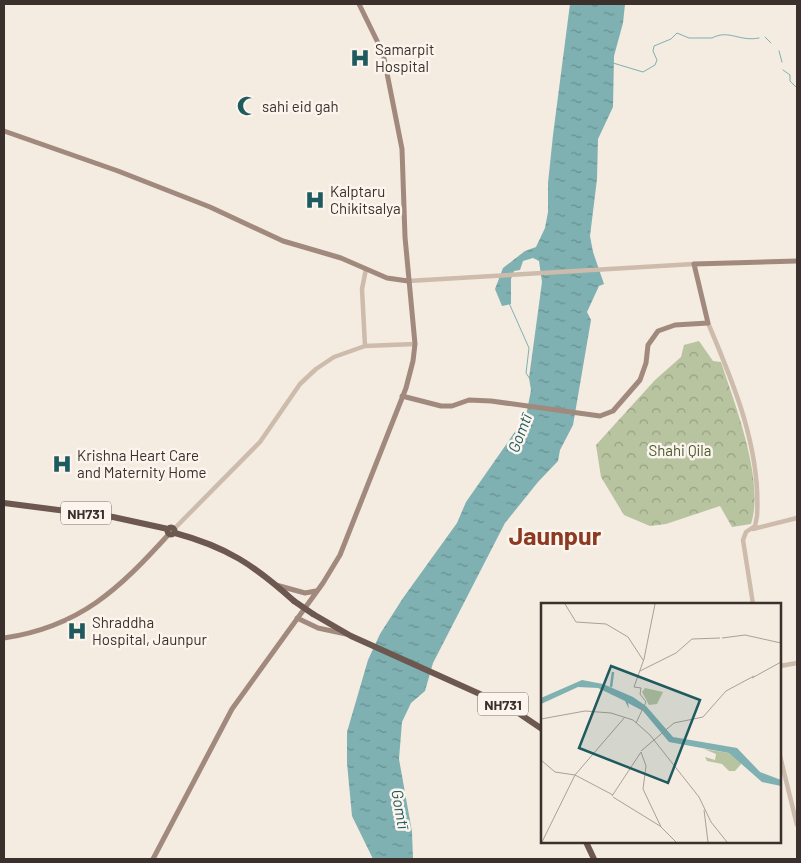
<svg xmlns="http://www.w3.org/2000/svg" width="801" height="863" font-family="Barlow,sans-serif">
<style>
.park{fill:url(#park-crowns)}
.water{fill:url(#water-ripples)}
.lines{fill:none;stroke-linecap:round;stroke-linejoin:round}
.stream{stroke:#7fb0b2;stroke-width:1}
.tertiary{stroke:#cdbbac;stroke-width:4.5}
.secondary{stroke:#a18a7d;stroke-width:5}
.trunk{stroke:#6c584f;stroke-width:6}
.trunk-bridge{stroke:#6c584f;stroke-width:6}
.labels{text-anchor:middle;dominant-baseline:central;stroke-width:5;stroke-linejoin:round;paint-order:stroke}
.shield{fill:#fbf5ee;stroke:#756b66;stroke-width:1}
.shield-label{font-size:14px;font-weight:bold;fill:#3b302b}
.poi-label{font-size:15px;fill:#3b302b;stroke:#fbf5ee;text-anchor:start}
.park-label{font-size:15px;fill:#4a5a2e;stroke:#fbf5ee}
.water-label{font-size:16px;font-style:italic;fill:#1f5a5e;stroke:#fbf5ee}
.town-label{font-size:25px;font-weight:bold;fill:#8c3b22;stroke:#fbf5ee}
.inset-river{fill:none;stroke:#7fb0b2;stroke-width:2.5}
.inset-road{fill:none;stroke:#aaa098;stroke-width:1}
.view{fill:#1f5a5e;fill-opacity:0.15;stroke:#1f5a5e;stroke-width:2.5}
.inset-edge{fill:none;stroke:#3b302b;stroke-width:2.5}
</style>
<defs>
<pattern id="park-crowns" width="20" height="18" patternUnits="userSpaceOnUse" patternTransform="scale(1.25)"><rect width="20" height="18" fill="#b8c4a0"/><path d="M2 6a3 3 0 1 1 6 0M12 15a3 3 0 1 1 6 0" fill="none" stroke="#97a083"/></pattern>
<pattern id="water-ripples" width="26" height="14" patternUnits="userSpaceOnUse" patternTransform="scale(1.25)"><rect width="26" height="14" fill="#7fb0b2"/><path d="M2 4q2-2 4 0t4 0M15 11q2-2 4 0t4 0" fill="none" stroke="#699091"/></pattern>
</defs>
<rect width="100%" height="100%" fill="#f4ebe1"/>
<path class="park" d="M699 341 713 361 721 362C735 405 765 481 751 524L732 527 720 506 666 524 650 526 624 515 601 477 596 445 655 380 681 357 684 345Z"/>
<path class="water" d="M570 4H625L623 23 614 56 613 107 598 139 597 179 590 236 593 252 604 284 599 286 587 312 591 320 573 425 560 450 558 461 538 482 505 523 433 663 425 691 411 703 402 722 399 759 412 832 413 859H373L352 816 347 763V732L368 660 380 634 403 598 457 523 466 502 526 416 531 390 529 378 542 282 539 261 533 258 523 261 520 270 514 271 511 279V304L502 306 495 289 503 268 525 251 536 247 545 228 548 212V183L553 135Z"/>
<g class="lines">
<path class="stream" d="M765 37 771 43
M779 51 782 62
M613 63 643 72 655 65 657 60 653 51 654 46 671 39 677 33 689 38H712C729 29 739 42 759 38
M783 70 790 75V81L797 88
M509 303 529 348 526 373 530 379"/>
<path class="tertiary" d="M408 281 694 264
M708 323C734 384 761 449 757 516L755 526 746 532 743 540 753 604
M365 346 415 344
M174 529 260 442 300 384 316 369 334 357 365 346 362 289 366 269
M753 529 797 518
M780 666 797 663
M780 756 797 825"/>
<path class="secondary" d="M4 131 118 171 210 207 283 241 341 258 387 278 408 281
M402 396 441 406H452L469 400 491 401 600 416 613 411 640 380 646 363 648 345 658 331 675 325 708 323 694 264 797 261
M276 585 305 593 316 591
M297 618 318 628 346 634
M4 638C80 627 119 589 169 534
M153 859 232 709 323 583 340 555 406 388 413 361 415 344 405 237 402 149 383 53 359 4"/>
<path class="trunk" d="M4 503 113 517 168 529
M167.5 531a3.5 3.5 0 1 1 7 0a3.5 3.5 0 1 1-7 0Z
M175 533C227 547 254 565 294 601
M313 614 351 636 511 708 542 729
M586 842 594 859"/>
<path class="trunk-bridge" d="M294 601 313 614"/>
</g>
<defs>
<symbol id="hospital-bare" viewBox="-9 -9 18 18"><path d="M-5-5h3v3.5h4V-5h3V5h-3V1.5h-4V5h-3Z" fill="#1f5a5e" stroke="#fbf5ee" stroke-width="2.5" paint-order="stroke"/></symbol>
<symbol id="mosque-bare" viewBox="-9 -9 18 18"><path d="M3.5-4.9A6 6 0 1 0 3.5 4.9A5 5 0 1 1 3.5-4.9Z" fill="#1f5a5e" stroke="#fbf5ee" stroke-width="2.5" paint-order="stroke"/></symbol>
</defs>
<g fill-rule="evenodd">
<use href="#hospital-bare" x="346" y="44" width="28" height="28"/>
<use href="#mosque-bare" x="233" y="92" width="28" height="28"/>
<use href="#hospital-bare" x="301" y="186" width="28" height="28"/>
<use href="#hospital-bare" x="48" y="450" width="28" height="28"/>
<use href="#hospital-bare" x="63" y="617" width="28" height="28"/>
</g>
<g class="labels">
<g class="shield">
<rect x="61" y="501.5" width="50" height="23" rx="4"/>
<rect x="478" y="692.5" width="50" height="23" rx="4"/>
</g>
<g class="shield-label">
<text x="86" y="513">NH731</text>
<text x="503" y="704">NH731</text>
</g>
<g class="poi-label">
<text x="375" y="49">Samarpit<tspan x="375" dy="17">Hospital</tspan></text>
<text x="262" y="106">sahi eid gah</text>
<text x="330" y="191">Kalptaru<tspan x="330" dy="17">Chikitsalya</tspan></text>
<text x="77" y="455">Krishna Heart Care<tspan x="77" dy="17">and Maternity Home</tspan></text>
<text x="92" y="622">Shraddha<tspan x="92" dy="17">Hospital, Jaunpur</tspan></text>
</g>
<g class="park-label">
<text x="680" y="450">Shahi Qila</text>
</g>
<g class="water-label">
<text transform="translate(519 433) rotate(-69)">Gomtī</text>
<text transform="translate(401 809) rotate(80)">Gomtī</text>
</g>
<g class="town-label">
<text x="555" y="535">Jaunpur</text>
</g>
</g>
<g transform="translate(541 603)">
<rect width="240" height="240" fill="#f4ebe1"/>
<path d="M163 146 188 150 201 160 194 168H188L181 161 166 158 164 154 174 157 175 151Z" fill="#b8c4a0"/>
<path d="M104 85 122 89 116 101 108 102 101 89Z" fill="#b8c4a0"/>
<path d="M41 77 62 81 92 94 105 103 132 134 196 145 219 169 240 177V183L221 179 188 150 128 139 102 108 87 100 88 106 84 98 57 85 37 84 0 101V95Z" fill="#7fb0b2"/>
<path class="inset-river" d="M70 84 72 69"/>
<path class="inset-road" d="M24 1 35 19 65 21 87 34 102 57M181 35 204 32 240 40M99 68 135 50 151 36 179 35M211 75 240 59M0 116 44 108 70 110 92 117 109 132 158 194 170 219 186 239M95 120 105 99 99 91 100 85 93 84 103 56 114 1M100 148 133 120 162 114 185 88 213 73M100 149 105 163 102 186 120 224M0 157 14 169 34 172 72 192M34 172 84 114M71 193 100 149M72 194 119 223 135 239M163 207 167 239M1 239 34 172"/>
<path class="view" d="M70 63 159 97 127 180 38 145Z"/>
<rect width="240" height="240" class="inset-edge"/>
</g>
<rect width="801" height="863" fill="none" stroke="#3b302b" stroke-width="10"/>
</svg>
